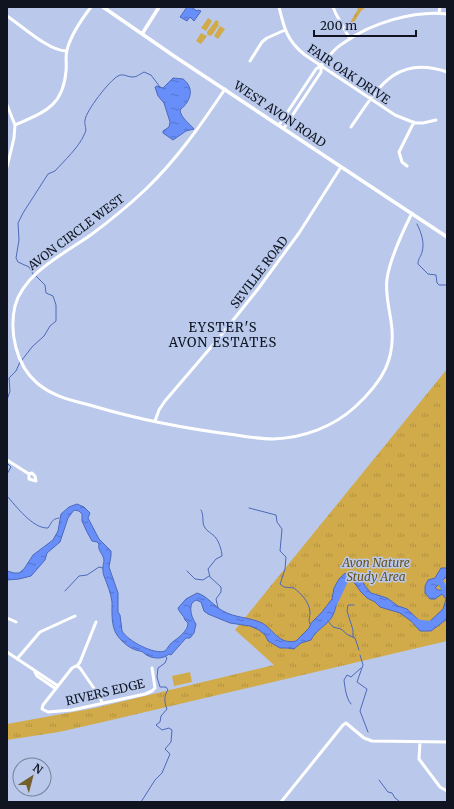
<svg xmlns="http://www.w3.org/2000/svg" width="454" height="809" font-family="Merriweather,serif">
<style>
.park{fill:url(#park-tufts)}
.pitch{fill:#d1ab4a}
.water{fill:url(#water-ripples);stroke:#4d69b9}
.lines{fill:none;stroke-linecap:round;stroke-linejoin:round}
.stream{stroke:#4d69b9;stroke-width:1}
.river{stroke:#688efa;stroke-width:6}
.minor{stroke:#fff;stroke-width:3}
.tertiary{stroke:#fff;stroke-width:3.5}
.labels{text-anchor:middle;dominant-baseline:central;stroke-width:3;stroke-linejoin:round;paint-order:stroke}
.street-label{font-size:12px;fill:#0f1420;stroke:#bac9eb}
.park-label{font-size:12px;font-style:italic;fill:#675119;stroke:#bac9eb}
.neighbourhood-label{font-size:13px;letter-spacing:1px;fill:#0f1420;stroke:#bac9eb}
</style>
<defs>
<pattern id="park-tufts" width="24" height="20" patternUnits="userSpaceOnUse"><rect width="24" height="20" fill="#d1ab4a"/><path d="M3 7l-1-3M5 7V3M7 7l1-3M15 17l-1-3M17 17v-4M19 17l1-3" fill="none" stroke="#b29240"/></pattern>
<pattern id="water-ripples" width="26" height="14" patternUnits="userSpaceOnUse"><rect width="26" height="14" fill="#688efa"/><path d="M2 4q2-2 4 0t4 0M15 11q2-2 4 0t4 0" fill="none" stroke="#5473ca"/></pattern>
</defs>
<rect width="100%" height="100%" fill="#bac9eb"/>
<path class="park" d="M357 7H366L361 11 350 29 348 26 358 9Z
M447 369V641L103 722 59 732 7 740V724L95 708 274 665 235 630Z"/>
<path class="pitch" d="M208 18 212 21 206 31 201 28Z
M216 20 219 22 218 24 219 25 212 35 210 36 207 34V32Z
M220 26 225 29 218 39 214 36Z
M201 33 207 36 201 44 196 41Z
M190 672 192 682 174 686 172 676Z"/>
<path class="water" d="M187 7H191L197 11 198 10 201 11 194 21 190 17 187 21 180 17Z
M173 78 183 79C195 88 191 101 180 110 181 118 189 123 194 129L186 131 173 140 163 133V131L169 127 170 122 164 103 158 96 155 87 157 86 163 88Z
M77 504 84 507 90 513 88 518 99 539 111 551V556L109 567 118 593V612L120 615 122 631C128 641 154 655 165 651 168 648 170 643 174 641 179 637 188 631 188 623L185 620C184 615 179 613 178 608L186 599 197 593C206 595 215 607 223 611 235 618 249 617 262 623 274 630 279 645 296 641L309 628 311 623 322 612 332 599 334 588 339 579 344 574 351 572 356 574 360 577 365 586 371 593 387 598 398 606 407 609 422 623 427 624 443 609 446 599 442 594 435 599H430L425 593V586L428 580 435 578 441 568H447V576L435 588 438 590H447V619L431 631H420L411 621 400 613 380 607 375 602 367 598 361 592 353 581 351 579C336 585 339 605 332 617 326 626 315 631 311 640L301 643 294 649 287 648H280L268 641 265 635 259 630 250 626 230 623 208 614 204 611 201 602 196 600 192 603C189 610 192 618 196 624L194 633 190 638H186L171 655 169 654C163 660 150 659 144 653 142 651 139 651 136 650 129 648 121 641 117 635 111 626 112 613 112 602 111 593 107 584 104 576 102 570 103 566 104 561 104 554 97 551 99 544L97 542 92 541 87 532 82 521V514L79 511 74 510 68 518 60 542 47 553 45 560 31 576 19 579 7 580V571L14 573H19L24 569 33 555 53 540 58 531 61 514 69 507Z"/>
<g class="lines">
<path class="stream" d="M417 224C421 232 425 243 422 252 421 257 418 258 418 264L428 274 436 275 437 283 439 285H447
M33 274 29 267 18 262 16 258 19 240 18 223 23 213 48 174 55 171C64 161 79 147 84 135 88 128 84 127 85 120 86 111 109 81 118 76 123 73 127 77 133 77 137 77 140 74 144 72L151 75 160 87
M22 360 32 347 44 336 50 326 56 321V305L53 296 46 293 45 285 36 276
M7 400 10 391 9 378 16 371 20 362
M7 463 11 467 7 474
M7 496C16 506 33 529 48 528 52 523 51 519 59 518
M249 508 276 515 277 522 282 529 280 551 286 557 285 569 280 584 284 587 294 588C301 594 309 601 310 612 310 617 308 620 310 624
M201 510C204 515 202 521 204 526 207 532 212 533 216 538 219 542 222 551 222 556L216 559 208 569 210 577 221 587V592L216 599 218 608
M187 571 195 579 203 580 209 576
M65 591 79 576 87 575 99 567 103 568
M328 621 333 627 341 629 348 635 355 638 359 650
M353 637V630L347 611 348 605H354
M360 655 363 665 357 682 367 689 360 711 368 732
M351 704C346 698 345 688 344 680L347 675 351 677 361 668
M379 780 388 792 392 793 395 798 399 801
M141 802 155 780 162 773 170 754 165 749 171 742 172 730 169 728 162 730 156 725 160 722 161 716 167 709C164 702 164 695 168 690L166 687H160L157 677 158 668 165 663 167 658 165 656"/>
<path class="river" d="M447 573H444L439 579 447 594
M335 602 344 583
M415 621 421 623 432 624 435 622"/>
<path class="minor" d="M279 7C284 28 287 41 305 55L395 115 415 123H423L436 120
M333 7 336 14 350 39
M439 13 440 7
M7 16C22 26 49 51 66 51
M250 61 262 42 267 38 285 30
M225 89C201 125 177 159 146 189 129 205 111 220 92 234 66 253 24 272 15 306 9 332 16 365 37 383 53 397 75 401 93 406 140 420 188 429 236 435 248 437 261 439 273 439 303 438 333 427 355 407 382 382 397 359 391 321 389 307 385 293 387 279 390 258 402 233 412 213
M7 105 15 125 14 138 7 167
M15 125C44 112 63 107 66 71 67 64 65 56 67 50 71 34 81 20 91 7
M279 125 316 69C323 65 326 59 331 54 335 49 340 45 345 42 371 23 415 10 447 14
M351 127C377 90 394 54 447 72
M284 128 321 72V66
M407 166 402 162 399 152 414 122
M155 421 159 410 165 401 218 339 258 289 299 233 341 167
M7 460 29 474 32 473 35 476 36 481 29 479V474
M7 618 16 622
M96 622 80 662 77 666H76L72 668 43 705 42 709 48 712 72 710 145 694 152 691 155 688 152 668
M7 652 58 686
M17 659 40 632 75 616
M77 666 80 668 100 697 102 703
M35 672 37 676 56 689
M420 742 419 759 440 787 447 791
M281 802 343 725 346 723 364 738 372 741 447 742"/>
<path class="tertiary" d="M103 7 174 56 447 237
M142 34 159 7"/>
</g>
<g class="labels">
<g class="street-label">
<text transform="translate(349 74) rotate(34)">FAIR OAK DRIVE</text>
<text transform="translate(280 114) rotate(34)">WEST AVON ROAD</text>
<text transform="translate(76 232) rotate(-37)">AVON CIRCLE WEST</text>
<text transform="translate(259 272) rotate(-53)">SEVILLE ROAD</text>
<text transform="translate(105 692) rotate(-13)">RIVERS EDGE</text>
</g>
<g class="park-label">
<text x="376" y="562">Avon Nature<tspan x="376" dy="14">Study Area</tspan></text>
</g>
<g class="neighbourhood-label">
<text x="223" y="327">EYSTER'S<tspan x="223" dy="15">AVON ESTATES</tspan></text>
</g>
</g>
<rect width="454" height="809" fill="none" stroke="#0f1420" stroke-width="16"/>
<g transform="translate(32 777) rotate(36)"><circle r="19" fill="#bac9eb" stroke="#76819a"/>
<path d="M0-3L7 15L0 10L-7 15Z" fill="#735f2e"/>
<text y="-6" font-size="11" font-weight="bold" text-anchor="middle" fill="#0f1420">N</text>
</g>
<path d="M314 30v6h102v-6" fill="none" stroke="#0f1420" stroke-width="2"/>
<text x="320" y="30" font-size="12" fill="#0f1420" stroke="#bac9eb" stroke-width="3" paint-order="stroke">200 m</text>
</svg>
